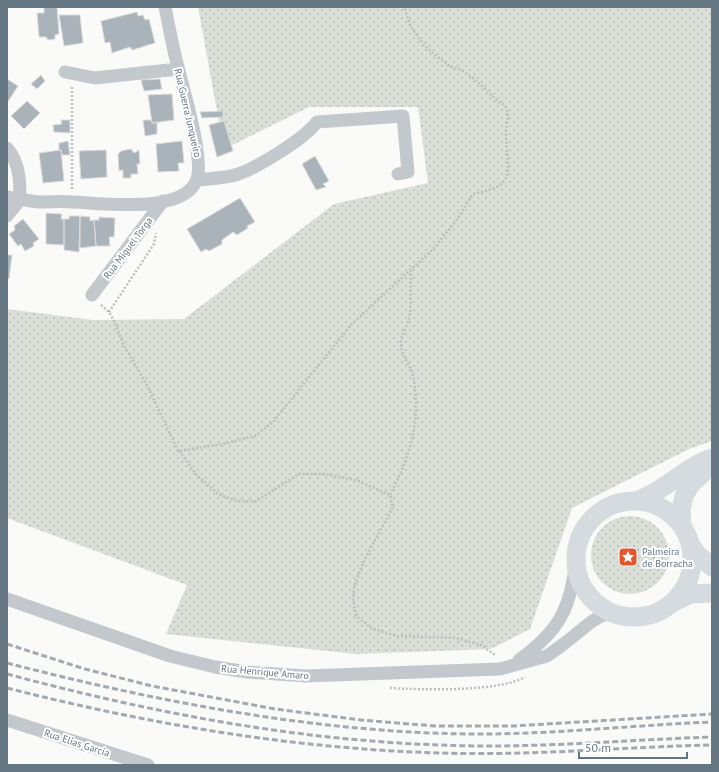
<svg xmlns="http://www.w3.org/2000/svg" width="719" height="772" font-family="'PT Sans',sans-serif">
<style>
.green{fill:url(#green-dots)}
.building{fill:#aab3b9;stroke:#dcdcda}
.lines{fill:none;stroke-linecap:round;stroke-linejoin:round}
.path{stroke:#bbbfc2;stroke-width:2.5;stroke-dasharray:2 2;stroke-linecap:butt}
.minor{stroke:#c3c8cc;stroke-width:13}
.secondary{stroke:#d6dbdf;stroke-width:19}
.rail{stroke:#a2aab0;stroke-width:3;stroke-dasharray:6 3;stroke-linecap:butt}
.labels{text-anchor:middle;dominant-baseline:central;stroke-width:4;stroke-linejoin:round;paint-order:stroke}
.street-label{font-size:10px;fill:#657683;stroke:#fff}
.poi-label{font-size:10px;fill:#657683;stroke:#fff;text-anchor:start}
</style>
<defs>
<pattern id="green-dots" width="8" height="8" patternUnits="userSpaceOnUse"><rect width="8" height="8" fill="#dadfd7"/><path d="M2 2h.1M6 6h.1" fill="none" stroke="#b4b9b4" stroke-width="1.8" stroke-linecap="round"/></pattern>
</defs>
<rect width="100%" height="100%" fill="#fafaf8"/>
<path class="green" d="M198 7H712V441L689 449 572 508 530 629 491 649 356 654 166 634 187 585 7 518V309L93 320 184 319 334 204 428 183 418 107H309L224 149Z
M591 555a39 39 0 1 1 78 0a39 39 0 1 1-78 0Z"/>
<path class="building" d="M44 7H57L59 34 55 35V39L48 40 46 37H39L37 13H44Z
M137 12 138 16 143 15 145 20 149 19 155 43 132 50 130 47 112 53 110 42 105 43 101 21Z
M59 15H80L83 43 64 46Z
M41 75 45 81 37 89 31 84Z
M7 79 18 86 7 103Z
M160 79 162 89 144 91 141 80Z
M172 94 174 120 152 123 148 95Z
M27 101 40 113 24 129 11 116Z
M223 111V117L202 118 200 112Z
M61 120H70V133L54 132 53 125 62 124Z
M143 120H151L152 123 157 122V134L145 136Z
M224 121 233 151 217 157 209 125Z
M68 141 70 155H62L61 150H59V143Z
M182 141 184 163H178L179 171 158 172 156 144Z
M131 149 134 153 139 150 140 164H137L138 174H131V178H123V170L119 171 118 154 121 151Z
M61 150 64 181 43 183 39 153Z
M106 150 107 177 81 179 79 151Z
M315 156 329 181 323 184 326 187 316 190 302 164Z
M240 198 255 222 247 226 248 228 237 235 233 232 222 240V244L209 251 206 249 201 252 187 229Z
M46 213 62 214 61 219H64V245L46 244Z
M69 216H80L79 252 64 250V219H69Z
M80 216 90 217V221L94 220 96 246 80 248Z
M99 217 115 218 114 237H109L110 246H96L94 220H99Z
M23 219 39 239 33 243 34 246 25 251 21 244 18 246 9 234 15 230 14 226Z
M7 255H12L9 279 7 278Z"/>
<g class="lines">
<path class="path" d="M72 189V86
M101 305 109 312 115 323 123 344 147 385 178 451 223 444 255 436 273 422 351 325 434 248 456 221 473 194C518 185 507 173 506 135 505 126 511 114 505 106 502 103 498 102 495 99 486 89 475 79 463 71 458 68 451 68 447 64 428 51 408 31 405 7
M109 312 154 244 156 233
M179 451 196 474 218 494 237 501H256L299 474H324L356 480 390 495 393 507C382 529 353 574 353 598 354 604 355 610 356 616L371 628 397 636 456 638 481 645 495 655
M390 495C410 455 422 422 413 376 411 365 401 356 401 345 400 337 407 327 409 319 412 303 410 286 411 270
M619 624 642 623 664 614
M390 688C421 690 500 692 525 677"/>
<path class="minor" d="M65 72 95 78 178 69
M7 148C20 163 20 182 20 200L7 216
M197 180C208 179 220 178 231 176 252 172 304 139 317 122L403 116 408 172 398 174
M7 197C18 199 29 201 40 202 51 202 62 201 73 202 102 203 185 215 197 179 204 157 183 88 177 63 172 45 169 26 165 7
M92 295 163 201
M7 599 170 656 215 667 247 672 306 676 500 669 547 656 565 643 591 622 601 616 612 613
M519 660C559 631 571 609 576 559
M7 720 148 765"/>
<path class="secondary" d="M638 500C665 491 684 467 712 458
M576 559a58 58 0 1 1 116 0a58 58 0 1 1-116 0Z
M682 524 681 510 684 496 691 484 702 474 707 460
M691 545 697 554 712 567
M674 602 691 594 712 593"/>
<path class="rail" d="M7 644 85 669 152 686 275 709 361 720 435 726H513L712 714
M7 663C158 702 324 734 480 734 557 734 635 725 712 722
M7 674C149 712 293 740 440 745 531 749 622 740 712 737
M7 688C148 724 295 749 441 753 531 756 622 747 712 745"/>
</g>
<defs>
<symbol id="sight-square" viewBox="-11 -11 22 22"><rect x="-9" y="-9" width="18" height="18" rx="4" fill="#e4572e" stroke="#fff"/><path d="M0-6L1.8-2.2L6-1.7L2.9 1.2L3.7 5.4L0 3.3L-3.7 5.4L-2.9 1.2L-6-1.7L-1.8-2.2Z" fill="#fff"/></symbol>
</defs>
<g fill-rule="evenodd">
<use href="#sight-square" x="617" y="546" width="22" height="22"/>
</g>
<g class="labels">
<g class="street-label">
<text transform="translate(188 113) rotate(77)">Rua Guerra Junqueiro</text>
<text transform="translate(128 248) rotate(-53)">Rua Miguel Torga</text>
<text transform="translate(265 672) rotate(5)">Rua Henrique Amaro</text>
<text transform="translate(77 743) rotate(18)">Rua Elias Garcia</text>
</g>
<g class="poi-label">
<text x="642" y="551">Palmeira<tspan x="642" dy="12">de Borracha</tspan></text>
</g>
</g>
<rect width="719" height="772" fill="none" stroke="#657683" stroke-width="16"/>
<path d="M579 752v6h108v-6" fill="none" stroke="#657683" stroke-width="2"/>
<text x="585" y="752" font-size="12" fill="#657683" stroke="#ffffff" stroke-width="3" paint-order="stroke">50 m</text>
</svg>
